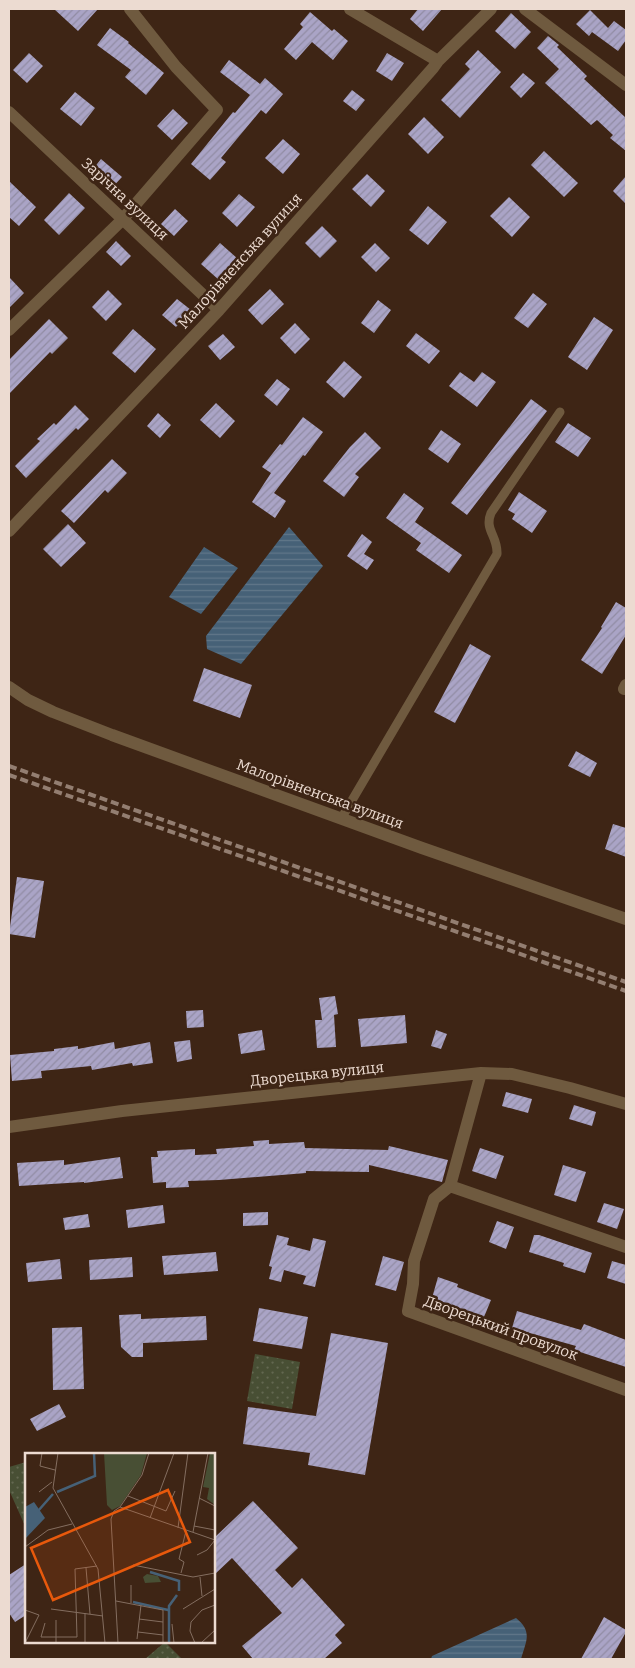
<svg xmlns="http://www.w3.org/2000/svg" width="635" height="1668" font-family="Bitter,serif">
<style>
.grass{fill:url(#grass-dots)}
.water{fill:url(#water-rules)}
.building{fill:url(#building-hatch)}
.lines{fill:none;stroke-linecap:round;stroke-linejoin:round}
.lane{stroke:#6f5a3f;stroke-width:9}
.street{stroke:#6f5a3f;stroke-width:12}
.rail{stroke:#937e71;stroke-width:4;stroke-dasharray:8 4;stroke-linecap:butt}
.labels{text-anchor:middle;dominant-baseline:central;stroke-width:5;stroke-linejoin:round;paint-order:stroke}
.street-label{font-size:15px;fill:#ecdbd1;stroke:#3e2515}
.inset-river{fill:none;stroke:#466177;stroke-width:2.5}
.inset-road{fill:none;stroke:#846e60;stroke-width:1}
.view{fill:#e8590c;fill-opacity:0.15;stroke:#e8590c;stroke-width:2.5}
.inset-edge{fill:none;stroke:#ecdbd1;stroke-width:2.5}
</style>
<defs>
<pattern id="grass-dots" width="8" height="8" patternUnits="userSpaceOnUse" patternTransform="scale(1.25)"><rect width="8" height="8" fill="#484f34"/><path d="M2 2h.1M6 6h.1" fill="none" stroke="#636850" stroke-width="1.8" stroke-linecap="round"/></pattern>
<pattern id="water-rules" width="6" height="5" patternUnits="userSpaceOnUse" patternTransform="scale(1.25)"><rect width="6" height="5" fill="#466177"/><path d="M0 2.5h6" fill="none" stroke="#617789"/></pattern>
<pattern id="building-hatch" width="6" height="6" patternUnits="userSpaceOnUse" patternTransform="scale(1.25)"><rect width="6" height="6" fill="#aaa4c6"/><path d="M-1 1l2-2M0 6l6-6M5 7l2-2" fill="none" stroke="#918ca4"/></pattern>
</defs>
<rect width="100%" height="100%" fill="#3e2515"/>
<path class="grass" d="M255 1354 300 1362 292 1409 247 1401Z
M26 1462V1528L9 1490V1467Z
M165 1642 182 1659H145Z"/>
<path class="water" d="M289 527 323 566 241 664 207 649 206 636Z
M204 547 238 568 201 614 169 597Z
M516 1618C533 1632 526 1641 521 1659H431L432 1656Z"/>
<path class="building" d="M54 9H98L78 31Z
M418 9H442L423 31 410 19Z
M590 10 608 28 614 21 626 30V40L618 51 592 32 589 36 576 24Z
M310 12 332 31 334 29 348 41 333 60 312 42 296 60 284 49 303 27 300 24Z
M511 13 531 32 515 49 495 31Z
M110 28 129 42 128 43 164 73 146 95 125 77 131 70 97 45Z
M548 36 559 45 557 47 587 76 584 79 626 118V151L610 138 613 135 597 120 591 125 545 83 559 69 537 48Z
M478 50 501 72 460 118 441 100 470 69 465 64Z
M29 53 43 66 27 83 13 70Z
M387 53 404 63 392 81 376 71Z
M229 60 260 84 265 78 283 94 266 114 261 110 221 158 226 162 210 180 191 164 233 112 235 113 250 95 220 72Z
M523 73 535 83 521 98 510 87Z
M352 90 365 100 356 111 343 101Z
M75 92 95 108 81 126 60 109Z
M173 109 188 123 172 140 157 126Z
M424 117 444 137 428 154 408 134Z
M283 139 300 154 283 174 265 158Z
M544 151 578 183 564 197 531 165Z
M101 159 122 177 110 190 90 173Z
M367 174 385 191 371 207 352 189Z
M626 176V204L613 191Z
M9 181 36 207 19 226 9 217Z
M69 193 85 208 59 235 44 220Z
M239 194 255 207 237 227 222 213Z
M509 197 530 217 512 237 490 216Z
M428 206 447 222 428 245 409 230Z
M175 209 188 221 174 236 161 224Z
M322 226 337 241 320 258 305 243Z
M116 241 131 256 121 266 106 252Z
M220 243 238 259 219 280 201 264Z
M375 243 390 258 376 272 361 257Z
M9 277 24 293 9 308Z
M270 289 284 304 262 325 248 310Z
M108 290 122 304 106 321 92 307Z
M533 293 547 304 528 328 514 318Z
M177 299 191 310 176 327 162 315Z
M378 300 391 310 374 333 361 323Z
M594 317 613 330 587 370 568 357Z
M49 319 68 338 52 354 50 352 9 394V360Z
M295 323 310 339 295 354 280 338Z
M133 329 156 349 135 373 112 353Z
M416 333 440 351 429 364 406 346Z
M223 334 235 347 220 360 208 346Z
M344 361 362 377 344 398 326 382Z
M460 372 474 382 482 372 496 382 477 407 449 386Z
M277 379 290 389 277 406 264 395Z
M531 399 547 411 467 515 451 503Z
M216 403 235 421 220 438 200 420Z
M75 405 89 419 78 430 76 428 26 478 15 466 40 441 37 439 54 423 56 425Z
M158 413 171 425 160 438 147 426Z
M303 417 323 432 305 456 303 455 274 493 286 501 275 518 252 502 271 473 262 467 280 444 282 445Z
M568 423 591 438 578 457 555 442Z
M441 430 461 444 448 463 428 449Z
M365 432 381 448 355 474 359 477 344 497 323 481 350 447Z
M112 459 127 473 108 493 105 490 74 523 61 511Z
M519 492 547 511 532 533 512 519 515 514 508 510Z
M404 493 424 508 415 522 462 555 449 573 416 550 421 543 386 518Z
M68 524 86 543 61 567 43 549Z
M362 534 372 542 364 554 374 560 367 570 347 556Z
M616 602 626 608V635L602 674 581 660 602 628 601 627Z
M470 644 491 656 455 723 434 712Z
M204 668 252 685 240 718 193 701Z
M576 751 597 763 590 777 568 766Z
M613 824 626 828V857L605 849Z
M17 877 44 881 35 938 9 934Z
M335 996 338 1014 334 1015 336 1047 317 1048 315 1020H322L319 998Z
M203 1010 204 1027 187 1028 186 1011Z
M405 1015 407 1043 361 1047 358 1019Z
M262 1030 265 1050 241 1054 238 1034Z
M436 1030 447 1034 441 1049 431 1046Z
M190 1040 192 1059 177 1062 174 1042Z
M114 1042 115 1049 150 1042 153 1063 133 1066 132 1063 92 1070 91 1066 41 1071 42 1078 12 1081 10 1055 54 1051V1049L78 1046V1049Z
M506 1092 532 1099 528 1113 502 1106Z
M574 1105 596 1112 592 1126 569 1119Z
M269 1140V1144L304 1142 305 1148 388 1150 389 1146 448 1160 442 1182 369 1165V1172L306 1171V1173L219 1180 188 1181 189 1187 166 1188V1182L153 1183 151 1157H158L157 1151 195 1149V1155L217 1154 216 1149 254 1146 253 1141Z
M480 1148 504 1156 496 1179 472 1171Z
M120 1157 123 1178 84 1183V1182L19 1186 17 1163 64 1160V1165Z
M563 1165 586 1172 576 1202 554 1195Z
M604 1203 624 1209 617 1229 597 1222Z
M163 1205 165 1223 128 1228 126 1210Z
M268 1212V1225L243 1226V1213Z
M88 1214 90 1227 65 1230 63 1218Z
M497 1221 514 1227 506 1249 489 1242Z
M277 1235 289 1238 287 1245 310 1251 313 1238 326 1241 315 1287 303 1284 306 1276 284 1270 281 1282 269 1279 272 1267 269 1266Z
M534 1235H539L592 1253 585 1273 563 1266 564 1263 529 1252Z
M216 1252 218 1271 164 1275 162 1256Z
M383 1256 404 1262 396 1291 375 1285Z
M132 1257 133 1277 90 1280 89 1260Z
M60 1259 62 1279 28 1282 26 1263Z
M612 1261 626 1265V1284L607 1278Z
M438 1277 458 1284 457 1287 491 1300 484 1317 432 1298Z
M259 1308 308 1317 302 1349 253 1341Z
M517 1311 581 1330 584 1324 626 1340V1367L574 1350 576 1346 512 1328Z
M141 1314V1319L206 1316 207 1340 143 1343V1357H132L121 1347 119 1315Z
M82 1327 84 1389 53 1390 52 1328Z
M331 1333 388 1343 365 1475 308 1465 310 1453 243 1444 248 1407 316 1416Z
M59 1404 66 1417 37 1431 30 1419Z
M253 1501 298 1548 275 1570 292 1588 302 1578 345 1625 335 1635 342 1643 324 1659H253L242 1646 282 1613 232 1558 214 1575V1538Z
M26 1564V1615L15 1622 9 1613V1575Z
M604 1617 626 1630V1632L611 1659H581Z"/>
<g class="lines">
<path class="lane" d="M341 819 497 554C498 536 484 530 491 513L560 412"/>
<path class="street" d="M350 9 438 61
M525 9 626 85
M9 112 219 310
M9 330 122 220 217 110 176 67 130 9
M9 531 219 310 433 68 438 61 491 9
M9 687 28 700 53 712 112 735 422 848 626 919
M624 689 626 685
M481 1073 450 1186 434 1199 414 1261 413 1284 408 1311 626 1390
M9 1127 122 1111 481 1073 512 1074 570 1088 626 1104
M450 1186 626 1247"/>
<path class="rail" d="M9 766 626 982
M9 775 626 991"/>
</g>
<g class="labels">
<g class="street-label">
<text transform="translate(125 199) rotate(43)">Зарічна вулиця</text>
<text transform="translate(240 261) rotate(-48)">Малорівненська вулиця</text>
<text transform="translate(320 794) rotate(20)">Малорівненська вулиця</text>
<text transform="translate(317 1074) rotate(-6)">Дворецька вулиця</text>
<text transform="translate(501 1328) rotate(20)">Дворецький провулок</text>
</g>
</g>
<g transform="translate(25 1453)">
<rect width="190" height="190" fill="#3e2515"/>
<path d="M185 0H190V52L182 46 184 35 178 34Z" fill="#484f34"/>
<path d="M79 0H122L116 22 95 53 87 57 82 52ZM122 121 133 123 136 129 120 130 118 124Z" fill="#484f34"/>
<path d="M9 49 20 65 0 86V54Z" fill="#466177"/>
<path class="inset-river" d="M32 39 70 23 69 0M13 58 28 41M125 119 154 128V138M108 149 143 157M144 190V153L152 142"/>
<path class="inset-road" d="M17 0 15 13 30 17M33 0 28 35 73 116 80 190M124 0 117 22 95 54 190 87M14 39 27 29M103 43 141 58 150 38M174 45 190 53M125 65 149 0M169 73 190 77M153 75 163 0M168 79 183 0M0 94 23 77 47 71M172 102 182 97 190 87M108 112 168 124 190 120M61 115 65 161M156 120 159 109 154 106 161 78M175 124 177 143M91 148 138 157V190M106 150V132M26 156 78 163M158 156 190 136M0 157 14 162 0 190M60 160V190M114 166 138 169M31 167V190M20 170 16 184H52L50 116 72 113M147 171 149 190M113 179 138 182M112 186 116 152M93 190 86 66 89 58 95 54M170 190 165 178 166 169 177 157 190 152M176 190 190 177"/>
<path class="view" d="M143 37 165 89 28 147 6 95Z"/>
<rect width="190" height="190" class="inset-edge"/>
</g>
<rect width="635" height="1668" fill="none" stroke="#ecdbd1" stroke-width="20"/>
</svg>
